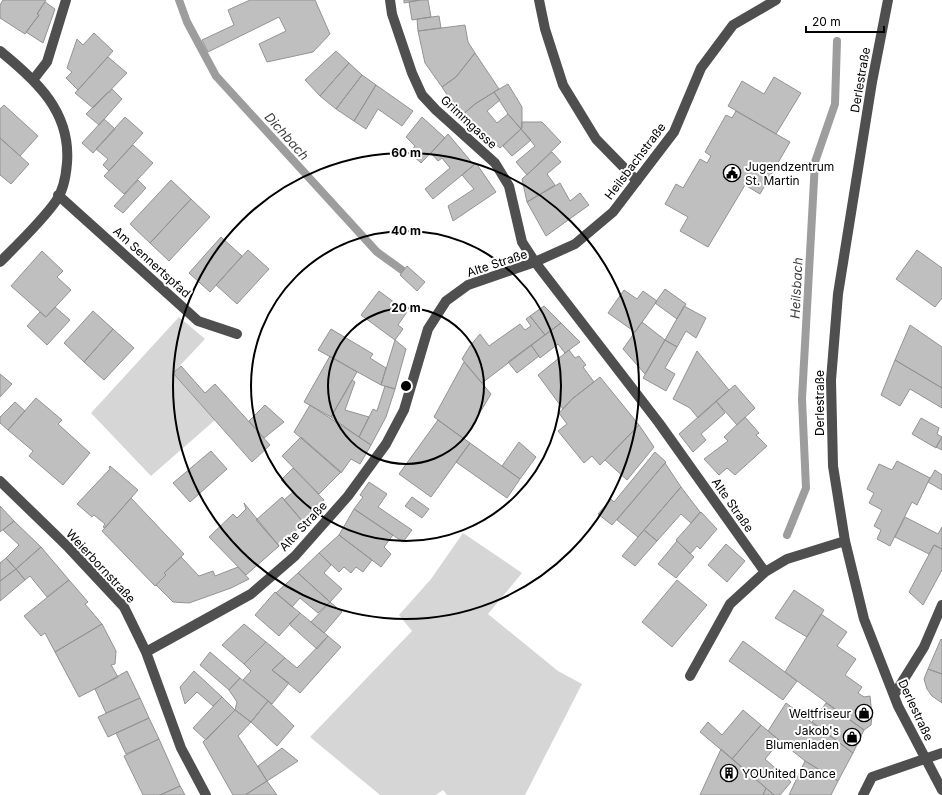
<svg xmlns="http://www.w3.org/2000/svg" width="942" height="795" font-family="Inter,sans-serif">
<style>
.green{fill:#d6d6d6}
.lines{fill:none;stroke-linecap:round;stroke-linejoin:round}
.stream{stroke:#9d9d9d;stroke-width:8}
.building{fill:#bfbfbf;stroke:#939393}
.minor{stroke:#4f4f4f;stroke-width:10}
.ring{fill:none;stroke:#000;stroke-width:2}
.labels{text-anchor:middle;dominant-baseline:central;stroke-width:4;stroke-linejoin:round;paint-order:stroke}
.street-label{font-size:12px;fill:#000;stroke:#fff}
.poi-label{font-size:12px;fill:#000;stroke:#fff;text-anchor:start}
.water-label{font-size:13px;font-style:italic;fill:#3e3e3e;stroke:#fff}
.centre{fill:#000;stroke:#fff;stroke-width:2}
.ring-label{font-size:12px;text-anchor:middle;font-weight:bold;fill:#000;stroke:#fff;stroke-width:4;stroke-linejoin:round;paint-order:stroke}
</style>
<rect width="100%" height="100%" fill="#fff"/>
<path class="green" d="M179 317 205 339 173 373 215 420 151 476 91 413Z
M463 533 522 573 488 614 558 671 582 684 525 795H447L443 790 436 795H380L310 737 412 631 399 615 431 579Z"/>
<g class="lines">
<path class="stream" d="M179 0 187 22 216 76 377 252 402 270
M787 535 806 488 802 399 815 162 835 104 837 41"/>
</g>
<path class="building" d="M3 0H46L37 14 39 15 25 34 0 18V5Z
M250 0H315L330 34 313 52 267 62 259 44 286 31 279 17 208 52 202 40 234 25 228 10Z
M404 0H420L404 3Z
M420 0H428L431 17 412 20 409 2Z
M45 2 55 9 43 43 26 32 39 15 37 14Z
M439 16 441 28 418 31 417 19Z
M465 25 468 42 475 53 456 77 442 87 425 63 418 31Z
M94 33 113 51 78 90 66 78 72 72 67 68 77 39 83 45Z
M336 51 349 63 320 96 305 80Z
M475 53 499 89 475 104 461 116 442 87 456 77Z
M108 57 127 73 93 108 75 93Z
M349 63 362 75 336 109 320 96Z
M362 75 376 85 354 121 336 109Z
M774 77 801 93 776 134 728 106 742 81 764 94Z
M508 84 522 107V128L521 129 508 114 494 92Z
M376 85 413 111 402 126 378 109 366 129 354 121Z
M112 89 122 99 99 125 86 114 108 92 109 93Z
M494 92 500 100 487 111 497 123 508 114 521 129 500 148 461 116 475 104Z
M4 105 38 136 20 156 0 138V109Z
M736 111 790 142 760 194 745 185 708 247 680 231 688 217 665 204 676 184 683 188 700 159 707 163 711 156 705 152 726 115 732 118Z
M125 117 143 133 109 171 103 165 108 159 96 149Z
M422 117 445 138 421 163 410 153 415 146 406 137Z
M104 119 115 129 93 153 82 143Z
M522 122H542L561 142 527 175 516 162 535 146 521 129Z
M521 129 531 140 512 156 503 146Z
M448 134 474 165 433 199 425 189 450 168 442 158 438 161 431 153Z
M0 138 29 164 11 184 0 175Z
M133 145 153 163 124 194 104 176Z
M552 152 561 162 547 174 555 185 527 202 522 179Z
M476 163 496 192 453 221 448 206 474 189 462 175Z
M138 180 146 188 123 213 114 206Z
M171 180 191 199 150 243 130 224Z
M560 183 570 201 580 193 589 205 546 236 527 202Z
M191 199 210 217 169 261 150 243Z
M221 237 242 256 210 292 189 273Z
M248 250 269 269 237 304 216 285Z
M917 250 942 268V298L935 307 896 279Z
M42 251 63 271 57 277 71 290 46 317 11 286Z
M407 266 425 282 417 291 400 275Z
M665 289 686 304 677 319 655 303Z
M624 290 637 299 643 291 657 301 635 332 608 313Z
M379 291 407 312 398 325 403 329 395 340 361 315Z
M544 306 561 323 545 335 530 316Z
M684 306 706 318 696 338 686 331 677 347 665 340Z
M55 307 70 320 47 345 27 326 40 312 46 317Z
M93 311 113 329 84 362 64 343Z
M530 316 545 335 482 383 462 359 470 346 480 334 489 346 520 324 525 330 531 326 526 319Z
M642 322 665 340 645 374 623 349Z
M561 323 580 342 565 353 558 344 540 358 531 345Z
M910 325 942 347V388L895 360Z
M113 329 134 348 104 380 84 362Z
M331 329 373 354 370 358 386 368 381 385 318 350Z
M395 340 406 349 395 389 381 385Z
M665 340 677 347 665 368 675 374 666 391 643 378Z
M531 345 539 356 517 373 508 362Z
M569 350 575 358 579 356 586 365 583 367 594 382 572 399 563 409 538 375Z
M697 351 729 390 698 418 690 408 673 399Z
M330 356 357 372 331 417 304 402Z
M895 360 942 388V408L910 389 900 406 881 395Z
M464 362 491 394 464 439 434 417Z
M181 366 205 393 215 384 270 445 252 462 173 373Z
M0 374 12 384 0 397Z
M600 377 639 425 600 465 592 456 584 463 558 431 567 424 559 413 572 399Z
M352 380 355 382 345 410 369 417 359 437 331 417Z
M735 385 755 408 737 425 716 401Z
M385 386 395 389 386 417 371 445 359 437 373 409 377 411Z
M36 398 62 420 58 424 90 453 63 485 29 456 33 451 8 430Z
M716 401 725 413 701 434 706 440 693 452 679 434Z
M15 402 25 411 8 430 0 423V417Z
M265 405 284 422 264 438 249 421Z
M310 405 371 445 360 464 351 459 341 473 294 432Z
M745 417 759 433 756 435 767 446 735 475 727 468 719 475 704 459 728 441 724 437Z
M921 418 939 428 937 434 942 437 936 448 912 434Z
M438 420 470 443 431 497 399 474Z
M639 425 654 447 627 480 605 460Z
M301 437 341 472 319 494 282 456Z
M942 437V450L936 447Z
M519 442 536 457 520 479 502 466Z
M470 443 520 479 507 498 456 462Z
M211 451 227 469 190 502 173 483Z
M655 452 666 462 612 525 598 514 611 499 614 502Z
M897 461 930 478 917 505 912 502 890 546 877 539 881 530 874 526 882 510 869 503 874 493 867 489 879 464 892 470Z
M665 463 681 487 638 537 617 520Z
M110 466 138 490 105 528 103 527 105 524 94 515 92 517 77 504 110 469 109 467Z
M293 468 324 500 304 523 284 500 293 492 281 480Z
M935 470 942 475V490L928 482Z
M369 482 387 494 378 507 412 530 403 542 354 509 363 497 360 495Z
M681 487 700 512 691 523 681 514 657 541 644 530Z
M282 497 304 523 279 546 256 520Z
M412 497 429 509 422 518 405 506Z
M131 498 184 554 164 573 166 575 155 586 102 531Z
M244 503 279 546 246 575 209 537 233 514 237 518 246 509Z
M0 506 14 521 0 532Z
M354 509 393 535 384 547 391 554 381 567 339 535Z
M701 512 717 529 700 549 697 546 690 554 676 540Z
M905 517 938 534 942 527V549L934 545 929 554 895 537Z
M14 521 41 547 16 569 6 558 19 545 3 530Z
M644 530 657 541 635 566 622 556Z
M339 535 372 560 363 572 356 567 351 573 344 567 339 572 319 553Z
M677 541 694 557 676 578 658 564Z
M726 544 745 561 727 582 708 565Z
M934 545 942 549V570L923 605 909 592Z
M41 547 69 580 47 597 30 576 25 580 16 569Z
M319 553 331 565 324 573 342 589 330 602 298 573Z
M181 557 199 576 213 571 215 576 238 567 249 579 231 588 189 603 173 602 156 585 166 575 164 573Z
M6 558 16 569 0 581V563Z
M16 569 25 580 0 601V581Z
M298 573 330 602 318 613 300 598 292 607 276 593Z
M69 580 88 602 85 604 102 624 55 652 45 633 41 636 24 616Z
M677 580 707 605 672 647 642 622Z
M794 590 824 610 807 637 775 618Z
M275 592 300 613 279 636 255 615Z
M330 602 342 612 324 633 311 622Z
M300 613 328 636 317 649 289 624Z
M821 614 847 632 837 646 856 659 845 675 862 687 858 693 864 697 870 696 872 716 871 725 864 730 785 672Z
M102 624 116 651 115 664 111 665 118 677 79 697 55 652Z
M244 624 266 642 244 664 222 645Z
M328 636 341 647 300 693 272 670 285 658 297 668Z
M941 639 942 640V674L928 669Z
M743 641 797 681 783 700 729 661Z
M266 642 285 658 272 670 289 683 272 704 243 680 251 671 244 664Z
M210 652 240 678 229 690 200 665Z
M928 669 942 674V703L932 696 927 689 924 679Z
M127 671 140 698 106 713 95 689Z
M194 671 222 697 213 706 197 692 185 704 180 687Z
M240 678 268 701 251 722 235 710 237 702 229 690Z
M222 697 235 710 206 740 193 728Z
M140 698 149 718 108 737 98 717Z
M268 701 294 726 277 746 251 722Z
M786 703 853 753 838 781 805 761 768 731Z
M826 703 864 730 853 753 812 722Z
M235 710 251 722 238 736 267 781 245 795H233L203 742Z
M743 710 761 725 732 759 700 732 708 722 722 735Z
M149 718 159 739 126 754 116 733Z
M761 725 780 741 765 759 791 782 780 795H774L732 759Z
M159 739 180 786 160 795H143L124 756Z
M282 748 298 761 267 781 258 766Z
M721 749 766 788 763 795H700Z
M805 761 838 781 831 795H789Z
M267 781 277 795H245Z
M180 786 185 795H159H160Z
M766 788 774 795H763Z"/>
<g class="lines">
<path class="minor" d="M390 0 392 14 412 73 422 95 436 110 495 163 509 186 522 242 535 262 659 423 765 572
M539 0 545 29 563 85 596 139 637 181
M888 0 872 82 838 294 831 380 833 466 845 541 864 619 898 706 942 790
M0 51C37 81 71 112 67 163 66 176 63 191 56 201 42 221 17 245 0 262
M33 80 47 62 66 0
M58 195 198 321 237 334
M0 481 68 547 124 607 146 652 181 748 206 795
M146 652 251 594 295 556 348 496 386 444 404 410 428 329 446 301 468 285 535 262 575 244 613 212 674 132 701 68 733 25 776 0
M690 676 730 604 765 572 787 559 845 541
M894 695 924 647 942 605
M863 795 872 777 942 753"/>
</g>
<g class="ring">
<circle cx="406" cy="386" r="78"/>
<circle cx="406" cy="386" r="155"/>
<circle cx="406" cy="386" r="233"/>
</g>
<defs>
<symbol id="civic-ring" viewBox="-11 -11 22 22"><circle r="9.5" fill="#fff" stroke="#000" stroke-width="1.5"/><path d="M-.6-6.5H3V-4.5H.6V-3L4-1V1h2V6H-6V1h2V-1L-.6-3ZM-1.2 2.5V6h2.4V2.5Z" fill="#000"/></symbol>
<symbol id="shop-ring" viewBox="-11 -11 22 22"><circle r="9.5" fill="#fff" stroke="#000" stroke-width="1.5"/><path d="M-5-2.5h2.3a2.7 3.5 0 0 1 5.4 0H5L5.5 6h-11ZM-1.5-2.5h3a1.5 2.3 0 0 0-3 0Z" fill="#000"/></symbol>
<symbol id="building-ring" viewBox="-11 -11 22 22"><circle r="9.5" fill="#fff" stroke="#000" stroke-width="1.5"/><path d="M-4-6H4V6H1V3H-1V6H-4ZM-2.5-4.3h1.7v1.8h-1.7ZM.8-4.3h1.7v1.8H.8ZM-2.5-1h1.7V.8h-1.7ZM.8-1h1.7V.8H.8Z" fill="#000"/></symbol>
</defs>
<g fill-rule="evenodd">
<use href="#civic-ring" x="722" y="163" width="20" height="20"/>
<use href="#shop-ring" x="854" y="703" width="20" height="20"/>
<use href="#shop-ring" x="842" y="727" width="20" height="20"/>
<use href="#building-ring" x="719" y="763" width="20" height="20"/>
</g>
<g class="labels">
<g class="street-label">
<text transform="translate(860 80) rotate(-80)">Derlestraße</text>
<text transform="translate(469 122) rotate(43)">Grimmgasse</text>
<text transform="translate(635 161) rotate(-53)">Heilsbachstraße</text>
<text transform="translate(152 262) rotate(42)">Am Sennertspfad</text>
<text transform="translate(497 263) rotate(-18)">Alte Straße</text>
<text transform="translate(819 403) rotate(-90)">Derlestraße</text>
<text transform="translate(733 505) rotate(55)">Alte Straße</text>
<text transform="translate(303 526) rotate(-47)">Alte Straße</text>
<text transform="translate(101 566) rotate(47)">Weierbornstraße</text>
<text transform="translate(916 710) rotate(65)">Derlestraße</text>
</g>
<g class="poi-label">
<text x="745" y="166">Jugendzentrum<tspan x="745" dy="14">St. Martin</tspan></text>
<text x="851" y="713" text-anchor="end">Weltfriseur</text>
<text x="839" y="730" text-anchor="end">Jakob's<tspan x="839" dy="14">Blumenladen</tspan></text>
<text x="742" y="773">YOUnited Dance</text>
</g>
<g class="water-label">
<text transform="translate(287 136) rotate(48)">Dichbach</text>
<text transform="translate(796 288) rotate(-87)">Heilsbach</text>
</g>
</g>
<circle cx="406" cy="386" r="6" class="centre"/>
<g class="ring-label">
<text x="406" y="157">60 m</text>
<text x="406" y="235">40 m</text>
<text x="406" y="312">20 m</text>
</g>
<path d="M806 26v6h78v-6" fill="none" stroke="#000000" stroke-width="2"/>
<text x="812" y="26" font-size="12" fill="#000000" stroke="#ffffff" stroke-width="3" paint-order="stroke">20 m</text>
</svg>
